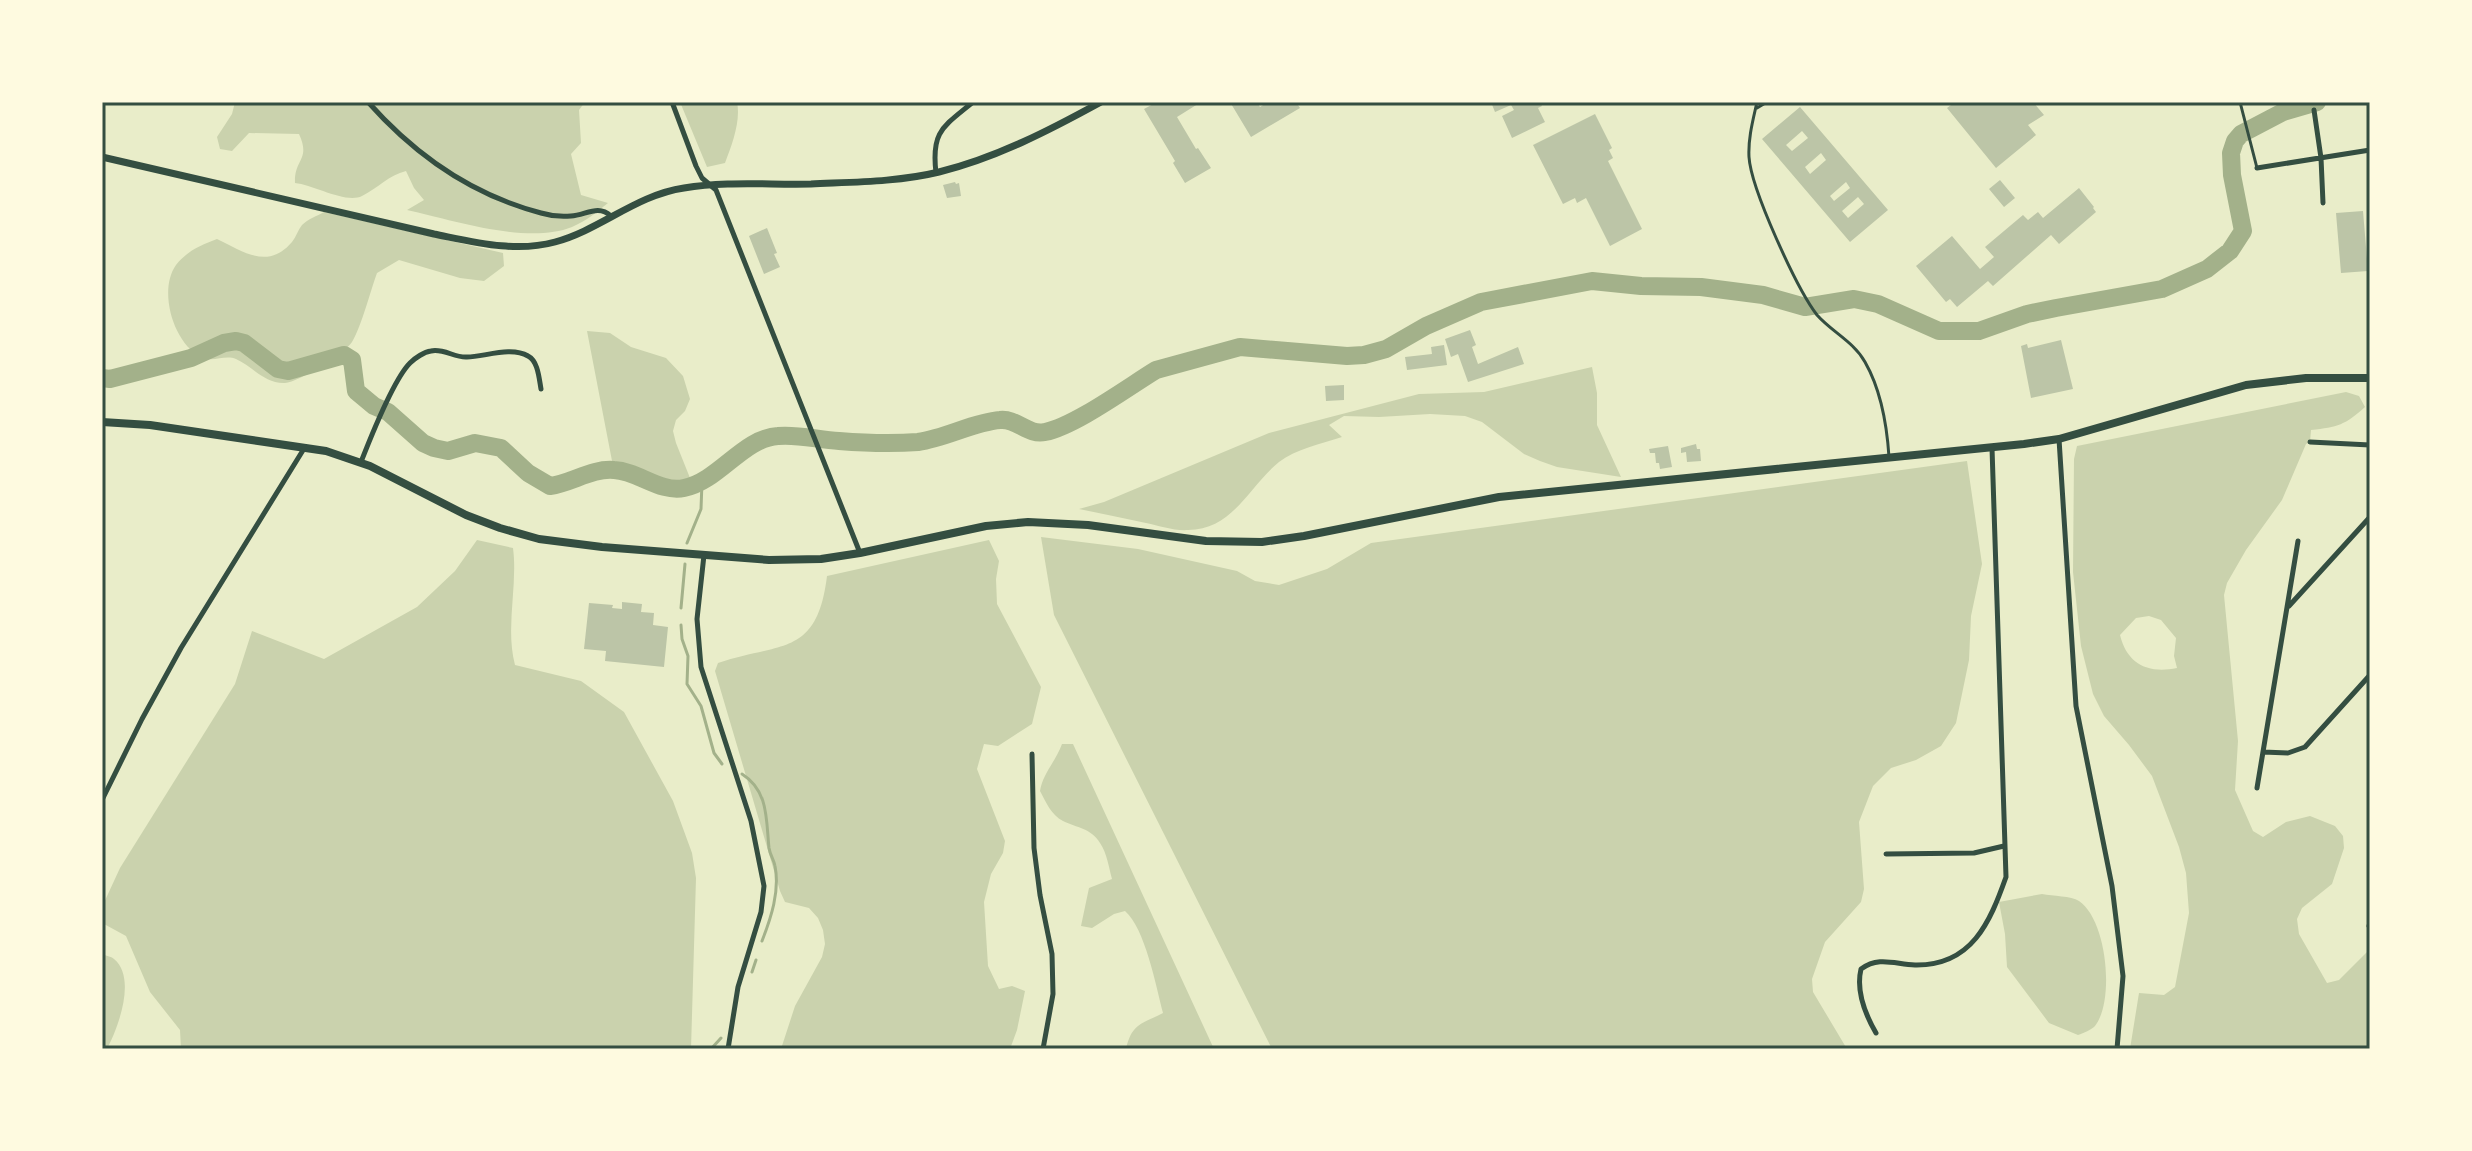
<svg xmlns="http://www.w3.org/2000/svg" width="2472" height="1151" font-family="'Noto Serif',serif">
<style>
.green{fill:#cad2ad;fill-rule:evenodd}
.lines{fill:none;stroke-linecap:round;stroke-linejoin:round}
.stream{stroke:#a3b18a;stroke-width:3}
.river{stroke:#a3b18a;stroke-width:18}
.building{fill:#bcc5a7;fill-rule:evenodd}
.service{stroke:#344e41;stroke-width:3}
.minor{stroke:#344e41;stroke-width:5}
.tertiary{stroke:#344e41;stroke-width:7}
.secondary{stroke:#344e41;stroke-width:8}
.neatline{fill:none;stroke:#344e41;stroke-width:3}
</style>
<rect width="100%" height="100%" fill="#e9edc9"/>
<path class="green" d="M235 102H585L579 110 581 143 571 154 581 195 608 203C597 212 586 221 572 227 527 245 453 220 407 210L424 200 414 188 406 171C389 175 378 188 362 196 346 204 314 185 295 183 294 159 311 160 299 134L249 133 232 151 220 149 217 137 232 114Z
M680 102H737C741 121 732 145 725 163L707 167Z
M324 212 503 253 504 266 484 281 460 278 399 260 377 273C370 292 362 325 352 342 345 353 299 382 285 383 265 384 252 366 236 359 225 354 213 363 201 357 173 343 158 290 176 265 187 251 201 245 217 239 244 252 268 270 292 242 296 237 298 230 302 225 308 219 317 216 324 212Z
M587 331 610 333 631 347 666 358 683 376 690 399 685 411 676 420 673 431 676 443 690 478 681 486C655 484 634 482 613 466Z
M1592 367 1597 393V425L1621 477 1557 467 1540 461 1524 454 1482 422 1465 416 1430 414 1379 417 1344 416 1329 425 1342 437C1321 444 1296 449 1279 462 1249 486 1233 530 1188 530 1174 531 1160 526 1146 523 1124 518 1102 514 1079 509L1104 502 1269 433 1419 394 1484 392Z
M2346 392 2359 396 2365 407C2345 425 2338 427 2311 430L2310 442 2306 444 2282 500 2246 550 2227 583 2224 595 2238 741 2235 790 2253 831 2263 837 2286 822 2310 816 2335 826 2343 836 2344 848 2332 884 2302 908 2297 919 2299 934 2327 983 2339 980 2370 949V1049H2130L2139 993 2164 995 2175 987 2189 913 2186 873 2179 847 2152 776 2129 745 2104 716 2093 694 2081 646 2073 572 2074 459 2077 446ZM2149 616 2161 620 2176 638 2174 656 2177 668C2148 674 2127 664 2120 635L2136 618Z
M1967 461 1982 564 1971 616 1969 660 1956 723 1941 746 1916 760 1891 768 1873 786 1859 822 1864 889 1861 902 1825 942 1812 979 1813 992 1847 1049H1272L1054 615 1041 537 1138 549 1237 571 1255 581 1279 585 1327 569 1371 543Z
M477 540 513 548C518 586 505 627 515 665L581 681 624 712 673 801 692 853 696 878 691 1049H181L180 1030 150 992 126 936 104 924 102 907 120 868 235 684 252 631 324 659 417 607 455 571Z
M989 540 999 561 996 579 997 604 1041 687 1032 724 998 746 984 744 977 769 1005 841 1003 853 991 874 984 902 988 966 999 989 1012 986 1025 991 1017 1030 1010 1049H781L795 1006 822 957 825 944 823 930 818 918 809 908 785 902 780 891 715 671 718 663C781 642 817 657 827 576Z
M1062 744H1073L1214 1049H1126C1132 1023 1142 1024 1163 1013 1156 986 1145 928 1125 911L1114 914 1092 928 1081 926 1089 888 1112 879C1109 868 1107 853 1100 843 1091 828 1077 828 1063 821 1051 815 1046 802 1040 791 1043 773 1056 761 1062 744Z
M2042 894C2053 896 2071 896 2079 901 2107 920 2115 1000 2095 1026 2091 1030 2084 1033 2078 1035L2049 1023 2007 967 2005 934 1999 902Z
M102 954C106 956 111 956 114 959 137 978 118 1028 107 1049H102Z"/>
<g class="lines">
<path class="stream" d="M687 543 701 509 702 482
M681 608 685 564
M681 625 682 639 688 656 687 684 701 706 714 753 722 764
M742 774C769 791 766 820 769 848 770 855 774 860 775 866 780 891 771 918 762 941
M752 972 756 960
M711 1049 721 1038"/>
<path class="river" d="M102 378 110 379 191 358 224 343 236 341 244 343 278 369 288 371 344 355 352 360 356 391 374 406 388 412 423 443 434 448 448 451 475 443 501 448 528 473 550 486C572 483 592 468 614 470 638 471 660 493 684 488 719 481 743 438 778 436 798 434 819 440 839 441 864 443 893 444 918 442 946 438 974 422 1000 420 1017 418 1028 436 1045 432 1075 426 1128 387 1156 370L1240 347 1347 356 1364 355 1386 349 1426 326 1481 302 1592 281 1641 286 1701 287 1763 295 1805 307 1854 299 1878 304 1939 331H1979L2027 314 2056 308 2162 289 2207 269 2230 251 2243 231 2232 175 2231 153 2235 141 2241 134 2283 112 2317 102"/>
</g>
<path class="building" d="M1157 102H1201L1177 117 1196 149 1198 148 1211 168 1185 183 1173 163 1175 161 1144 109Z
M1230 102H1257L1260 107 1268 102H1296L1300 108 1251 137Z
M1491 102H1540L1542 106 1538 108 1545 122 1512 138 1502 116 1514 110 1511 105 1495 112Z
M1955 102H2033L2044 115 2028 125 2036 135 1996 168 1947 108Z
M1800 107 1888 210 1850 242 1762 139ZM1802 131 1808 138 1792 151 1786 145ZM1821 153 1826 160 1810 174 1805 167ZM1846 182 1850 188 1834 201 1830 196ZM1858 197 1864 204 1848 218 1842 211Z
M1595 114 1612 148 1609 150 1613 158 1608 161 1642 229 1610 246 1586 198 1577 203 1575 198 1563 204 1533 145Z
M2000 180 2015 198 2004 207 1989 189Z
M955 182 956 184 959 183 961 196 947 198 943 185Z
M2079 188 2094 207 2093 208 2096 212 2059 244 2051 235 1993 286 1988 281 1957 307 1950 299 1946 302 1916 266 1952 236 1980 269 1994 257 1985 247 2023 215 2028 220 2038 212 2043 218Z
M2363 211 2368 271 2341 273 2336 213Z
M767 228 777 253 774 254 780 267 764 274 749 236Z
M1470 330 1476 345 1472 347 1478 364 1518 347 1524 364 1468 382 1458 354 1451 357 1445 339Z
M2061 340 2073 389 2031 398 2021 346 2027 344 2028 348Z
M1444 345 1447 365 1407 370 1405 357 1432 354 1431 347Z
M1344 385V400L1326 401 1325 386Z
M1696 444 1697 449H1700L1701 461 1687 462 1686 452 1681 453V448Z
M1668 446 1672 467 1660 469 1659 463H1656L1655 453H1650L1649 449Z
M622 602 642 604 641 612 654 613 653 625 668 627 664 667 605 661 606 651 584 649 589 603 613 605 612 608 622 609Z"/>
<g class="lines">
<path class="service" d="M1757 102C1753 120 1748 138 1749 157 1751 189 1797 289 1817 315 1832 332 1854 342 1865 362 1881 390 1887 426 1889 457
M2240 102 2257 168
M1757 108 1767 102"/>
<path class="minor" d="M368 102C415 155 472 195 541 213 551 216 560 217 571 216 586 215 598 204 611 216
M672 102 696 166 702 178 716 190 860 553
M2314 110 2321 158 2323 203
M2257 168 2370 150
M936 173C931 131 943 127 973 102
M2059 439 2076 706 2112 886 2123 976 2117 1049
M2310 442 2370 445
M361 462C370 439 393 380 410 363 415 358 424 352 431 351 443 348 455 358 467 357 484 357 511 346 528 356 538 361 539 378 541 389
M704 555 697 619 701 667 751 821 764 886 761 912 738 987 728 1049
M2289 606 2370 517
M2263 752 2288 753 2305 747 2370 675
M1032 754 1034 848 1040 895 1052 954 1053 994 1043 1049
M2257 788 2298 541
M102 800 142 719 181 648 305 447
M1886 854 1974 853 2004 846
M2369 926 2370 922
M1876 1033C1865 1014 1856 990 1861 969 1879 956 1894 964 1915 965 1972 966 1990 922 2006 877L1992 448"/>
<path class="tertiary" d="M102 157 434 234C474 242 515 253 555 242 600 230 636 195 684 188 726 181 769 185 811 184 853 182 898 182 939 172 996 158 1050 130 1101 102"/>
<path class="secondary" d="M102 422 150 425 326 451 370 466 466 515 500 528 539 539 602 547 769 560 821 559 860 553 986 526 1028 522 1088 525 1206 541 1262 542 1304 536 1499 497 2024 444 2059 439 2246 385 2306 378H2370"/>
</g>
<rect width="2472" height="1151" fill="none" stroke="#fefae0" stroke-width="208"/>
<rect x="104" y="104" width="2264" height="943" class="neatline"/>
</svg>
